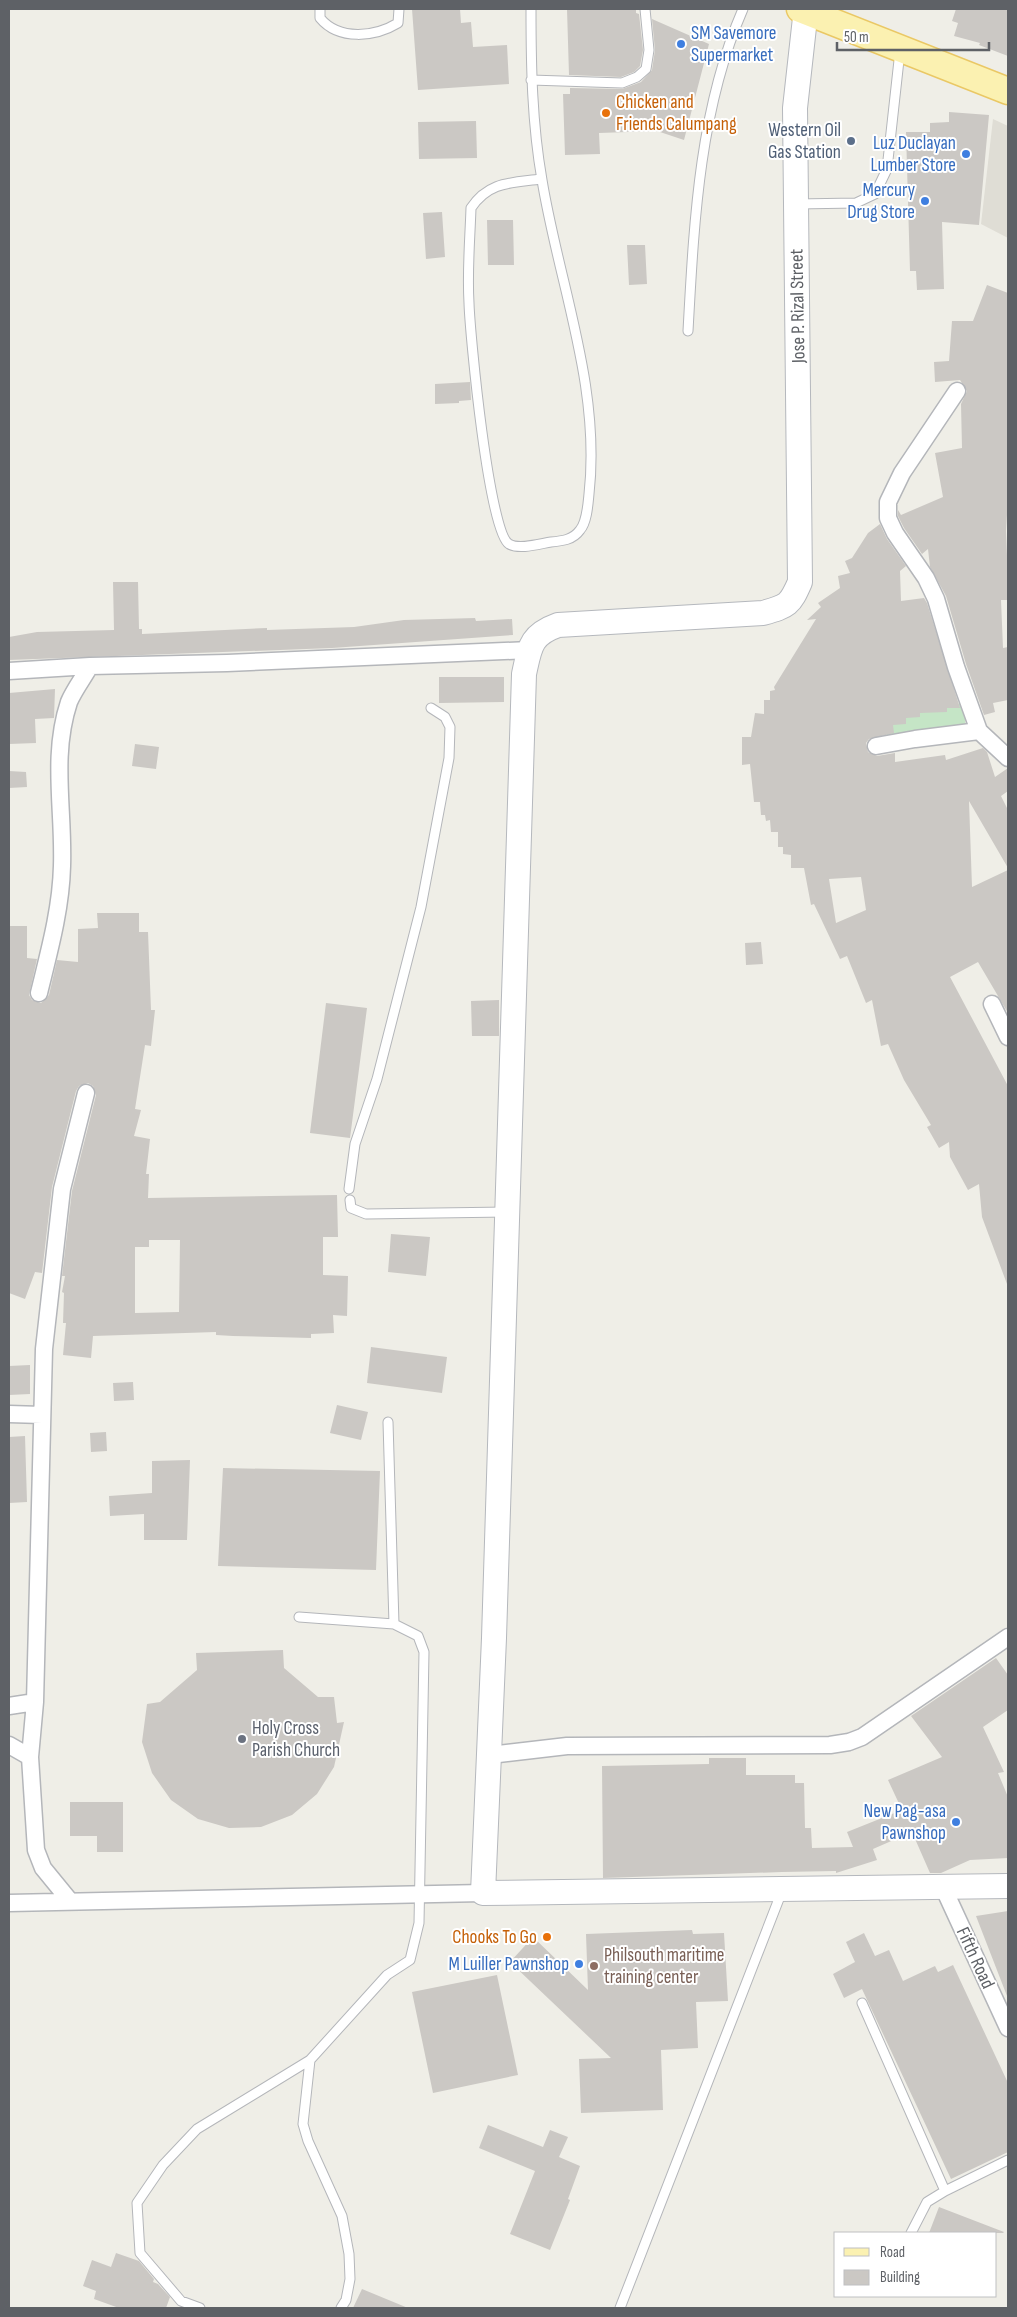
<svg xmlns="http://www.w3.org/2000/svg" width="1017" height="2317" font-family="'Sofia Sans Condensed',sans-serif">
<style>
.education{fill:#dfddd5}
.green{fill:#c5e5c6}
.building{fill:#cbc8c4;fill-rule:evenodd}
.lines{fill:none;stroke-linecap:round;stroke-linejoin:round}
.lane-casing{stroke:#b4b6ba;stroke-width:11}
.street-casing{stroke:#b4b6ba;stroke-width:19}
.secondary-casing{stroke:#b5b8bd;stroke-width:26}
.primary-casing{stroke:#eac865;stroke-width:29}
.lane{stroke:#fff;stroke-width:9}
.street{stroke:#fff;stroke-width:16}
.secondary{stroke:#fff;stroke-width:24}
.primary{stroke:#fbf1b1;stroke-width:26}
.shop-dot{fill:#3f7fe0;stroke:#fff;stroke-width:2}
.food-dot{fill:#e8710a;stroke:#fff;stroke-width:2}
.service-dot{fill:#5c6f8a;stroke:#fff;stroke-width:2}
.worship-dot{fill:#6b7280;stroke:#fff;stroke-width:2}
.education-dot{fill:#8d6e63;stroke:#fff;stroke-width:2}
.labels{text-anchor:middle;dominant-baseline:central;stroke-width:4;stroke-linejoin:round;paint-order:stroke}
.shop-label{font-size:19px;fill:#366cbe;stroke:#fff;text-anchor:end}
.food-label{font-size:19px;fill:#c56008;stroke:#fff;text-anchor:start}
.service-label{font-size:19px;fill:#4e5e75;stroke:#fff;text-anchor:end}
.street-label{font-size:19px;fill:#5e6166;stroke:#fff}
.worship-label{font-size:19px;fill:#5b616d;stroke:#fff;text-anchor:start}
.education-label{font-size:19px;fill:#785e54;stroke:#fff;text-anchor:start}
</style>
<rect width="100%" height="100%" fill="#efeee7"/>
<path class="education" d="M993 119 1008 126V238L981 224Z"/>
<path class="green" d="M963 703 967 736 889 748 884 715Z"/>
<path class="building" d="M412 9H460L461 23 471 22 473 47 507 45 509 84 418 90Z
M567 9H636V13L639 14 643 50 640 66 634 72 621 77 569 75Z
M956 9H1008V56L979 45 980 43 954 36 958 23 952 21Z
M652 19 709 44 684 140 657 131 599 133 600 154 565 155 563 94H570V88L622 89 641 82 652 70 655 50Z
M949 112 989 115 979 225 942 222 944 289 917 290 916 271H910L906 132H930V123L949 122Z
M476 121 477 158 419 159 418 122Z
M442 212 445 257 426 259 423 213Z
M487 220H513L514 265H488Z
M627 245H645L647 284 629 285Z
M987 285 1008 293V499L1006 531 1008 579 1007 600H1001L1003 648 1008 647V700L993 703 995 712 984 715 966 664 946 596 930 567 928 549 922 554 904 528 898 516V510L901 515 943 497 935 453 962 448 961 404 967 391 960 380 935 382 934 362 949 361 952 321H973Z
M470 382 471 400 459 401V403L435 404V384Z
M880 524 887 539 906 566 900 571 901 601 924 598 927 603 960 708H947V712L920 713V717L906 718V724L893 725 894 733 869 739 866 743 868 752 877 756 895 753V762L945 755 946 760 983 748 987 752 995 777 1008 768V791L1001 796 1008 810V868L969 801 972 887 1008 870V1013L978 962 950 977 1008 1086 1007 1284 982 1217 979 1184 968 1190 950 1157 949 1142 939 1148 927 1127 931 1125 904 1080 888 1044 881 1046 872 1000 866 1003 847 956 840 959 814 904 811 905 804 868H791V855L783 854V847H778V832H771L770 820 766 821 765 815H761L760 802H754L750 764 742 765V737H751L755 713 764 714V700H770V691L775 690 774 687 816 619 807 620 821 607 818 603 840 588 838 576 850 573 845 561 852 558 868 533ZM861 877 866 910 836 923 829 879Z
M113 582H138L139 629H142V634L267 628V630L354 627 404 620 475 618 476 621 512 619 513 635 332 648 9 660V637L37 632 114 630Z
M439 677H504V702L439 703Z
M55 689 54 718 35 719 36 743 9 744V693Z
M135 744 159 747 156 769 132 766Z
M9 771 26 772 27 787 9 788Z
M97 913H139V932H148L151 1010H155L151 1046 145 1045 135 1109 141 1110 134 1136 150 1139 146 1174H149L148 1198 337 1195 338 1237H323V1275L348 1276 347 1316 333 1315 334 1333 311 1334V1338L233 1336 216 1335V1332L93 1336 91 1358 63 1355 66 1323H63L64 1293 62 1292 65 1276H62L72 1191 96 1095 93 1086 88 1083 79 1086 76 1091 52 1187 42 1273 35 1272 25 1299 9 1293V926H27V958L37 959 29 995 32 1000 41 1003 49 995 57 960 78 962V929L98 928ZM149 1240H180L179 1312 135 1313V1247H149Z
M761 942 763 964 746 965 745 943Z
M499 1000V1036H472L471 1001Z
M326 1003 367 1008 350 1138 310 1133Z
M391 1234 430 1237 426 1276 388 1272Z
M371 1347 447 1357 442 1393 367 1383Z
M30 1365V1394L9 1395V1366Z
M133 1382 134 1400 114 1401 113 1383Z
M337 1405 368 1412 361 1440 330 1433Z
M106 1432 107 1451 91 1452 90 1433Z
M25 1436 27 1502 9 1503V1437Z
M190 1460 187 1540H144V1514L110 1516 109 1496 152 1493V1461Z
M223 1468 380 1471 376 1570 218 1566Z
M283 1650 284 1668 318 1697H334L337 1723 344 1722 334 1767 317 1794 292 1815 261 1827 229 1828 198 1819 171 1800 152 1773 142 1742 147 1704 160 1702 197 1670 196 1653Z
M996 1658 1008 1675V1710L983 1727 1004 1772 998 1773 1008 1797V1858L970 1860 941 1873H930L912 1832 873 1849 877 1860 836 1873V1871L782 1872 603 1878 602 1766 709 1764V1758H746V1775H795V1783H804L805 1828H811L812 1848 853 1847 847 1832 902 1810 888 1780 942 1757 911 1716Z
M70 1802H123V1852H97V1836H70Z
M1008 1911V1996H1007L976 1916Z
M692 1930 693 1934 724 1933 728 2001 696 2002 698 2048 661 2050 663 2110 581 2113 579 2059 611 2058 510 1962 533 1937 588 1990 586 1934Z
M864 1933 875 1956 889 1950 903 1981 935 1966 938 1972 953 1965 1008 2083V2152L951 2179 862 1989 844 1998 833 1974 855 1962 846 1942Z
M497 1975 518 2075 433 2093 412 1992Z
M488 2125 543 2147 550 2130 568 2137 559 2157 580 2166 568 2199 570 2200 550 2250 510 2234 535 2171 479 2148Z
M939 2207 1004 2232 1003 2233H929Z
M116 2253 139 2261 154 2279 153 2282 158 2284 170 2297 166 2308H119L94 2299 96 2291 83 2286 92 2260 111 2267Z
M362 2289 408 2308H353Z"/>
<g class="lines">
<defs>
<path id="lane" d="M320 9V18C339 41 375 37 398 23L399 9
M531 9C531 66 532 123 542 180 559 284 601 387 589 494 588 504 587 522 580 530 573 540 562 541 551 542 539 544 519 550 509 544 489 533 470 335 469 303 467 271 470 239 471 208 489 181 512 183 541 179
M531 80 622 83 637 77 646 69 649 50 645 9
M797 204 856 203 875 194 887 169 900 51
M688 331C694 223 699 110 743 9
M349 1189 355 1144 377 1079 421 907 449 758 450 727 445 717 431 708
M350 1200 351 1208 366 1214 507 1212
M388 1422 394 1624
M299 1617 394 1624 418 1636 424 1652 419 1923 410 1960 387 1975 310 2060 303 2124 308 2141 342 2216 349 2254 350 2279 346 2300 341 2308
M862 2003 945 2191 1008 2160
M911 2233 927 2202 945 2191
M200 2308 181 2301 140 2253 137 2203 163 2165 197 2129 310 2060
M620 2308 782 1891"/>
<path id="street" d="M957 391 902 473 888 502V518L895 533 926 578 936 599 956 667 979 731 1008 758
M9 671 90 666 227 663 529 650
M876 746 915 739 979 731
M39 993C49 952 61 909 62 866 64 810 51 756 69 702 74 690 84 677 90 666
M992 1004 1008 1037
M9 1414 42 1415
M9 1706 35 1702
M9 1745 30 1757
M490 1755 567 1746 830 1745 849 1742 862 1737 1008 1637
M943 1887 1008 2028
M70 1901 43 1868 36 1850 30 1757 35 1702 44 1349 62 1189 86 1093
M9 1903 483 1893"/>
<path id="secondary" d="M806 9 795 108 800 582C790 605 788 606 763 613L558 625C530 635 530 647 524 674L494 1638 483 1893 1008 1886"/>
<path id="primary" d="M800 9 1008 91"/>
</defs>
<use href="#lane" class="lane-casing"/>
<use href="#street" class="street-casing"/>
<use href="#secondary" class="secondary-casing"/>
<use href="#primary" class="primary-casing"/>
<use href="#lane" class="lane"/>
<use href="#street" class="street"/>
<use href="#secondary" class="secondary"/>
<use href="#primary" class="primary"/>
</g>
<g class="shop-dot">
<circle cx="681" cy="44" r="5"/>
<circle cx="966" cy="154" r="5"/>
<circle cx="925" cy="201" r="5"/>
<circle cx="956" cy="1822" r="5"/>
<circle cx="579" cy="1964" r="5"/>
</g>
<g class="food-dot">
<circle cx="606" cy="113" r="5"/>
<circle cx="547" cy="1937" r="5"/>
</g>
<circle class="service-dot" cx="851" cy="141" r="5"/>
<circle class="worship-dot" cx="242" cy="1739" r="5"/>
<circle class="education-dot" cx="594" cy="1966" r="5"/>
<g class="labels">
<g class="shop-label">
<text x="691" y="33" text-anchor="start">SM Savemore<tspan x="691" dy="22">Supermarket</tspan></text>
<text x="956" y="143">Luz Duclayan<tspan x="956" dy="22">Lumber Store</tspan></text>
<text x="915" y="190">Mercury<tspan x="915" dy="22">Drug Store</tspan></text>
<text x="946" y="1811">New Pag-asa<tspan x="946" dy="22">Pawnshop</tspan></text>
<text x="569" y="1964">M Luiller Pawnshop</text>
</g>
<g class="food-label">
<text x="616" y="102">Chicken and<tspan x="616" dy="22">Friends Calumpang</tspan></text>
<text x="537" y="1937" text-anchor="end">Chooks To Go</text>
</g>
<g class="service-label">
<text x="841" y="130">Western Oil<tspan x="841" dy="22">Gas Station</tspan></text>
</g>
<g class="street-label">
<text transform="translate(798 306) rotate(-91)">Jose P. Rizal Street</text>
<text transform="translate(975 1958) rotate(65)">Fifth Road</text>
</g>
<g class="worship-label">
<text x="252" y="1728">Holy Cross<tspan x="252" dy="22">Parish Church</tspan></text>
</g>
<g class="education-label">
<text x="604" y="1955">Philsouth maritime<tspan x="604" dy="22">training center</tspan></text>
</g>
</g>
<rect width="1017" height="2317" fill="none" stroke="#5e6166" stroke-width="20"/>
<rect x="834" y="2232" width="162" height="65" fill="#ffffff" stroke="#bfc0c2"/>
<rect x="844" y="2248" width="25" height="8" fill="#fbf1b1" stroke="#bfc0c2"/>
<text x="880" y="2257" font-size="15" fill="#5e6166">Road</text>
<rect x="844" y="2270" width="25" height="15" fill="#cbc8c4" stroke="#bfc0c2"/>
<text x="880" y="2282" font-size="15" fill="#5e6166">Building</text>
<path d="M837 42v8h152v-8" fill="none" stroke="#5e6166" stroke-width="2.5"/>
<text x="844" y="42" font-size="15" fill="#5e6166" stroke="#ffffff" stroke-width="4" paint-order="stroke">50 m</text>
</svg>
